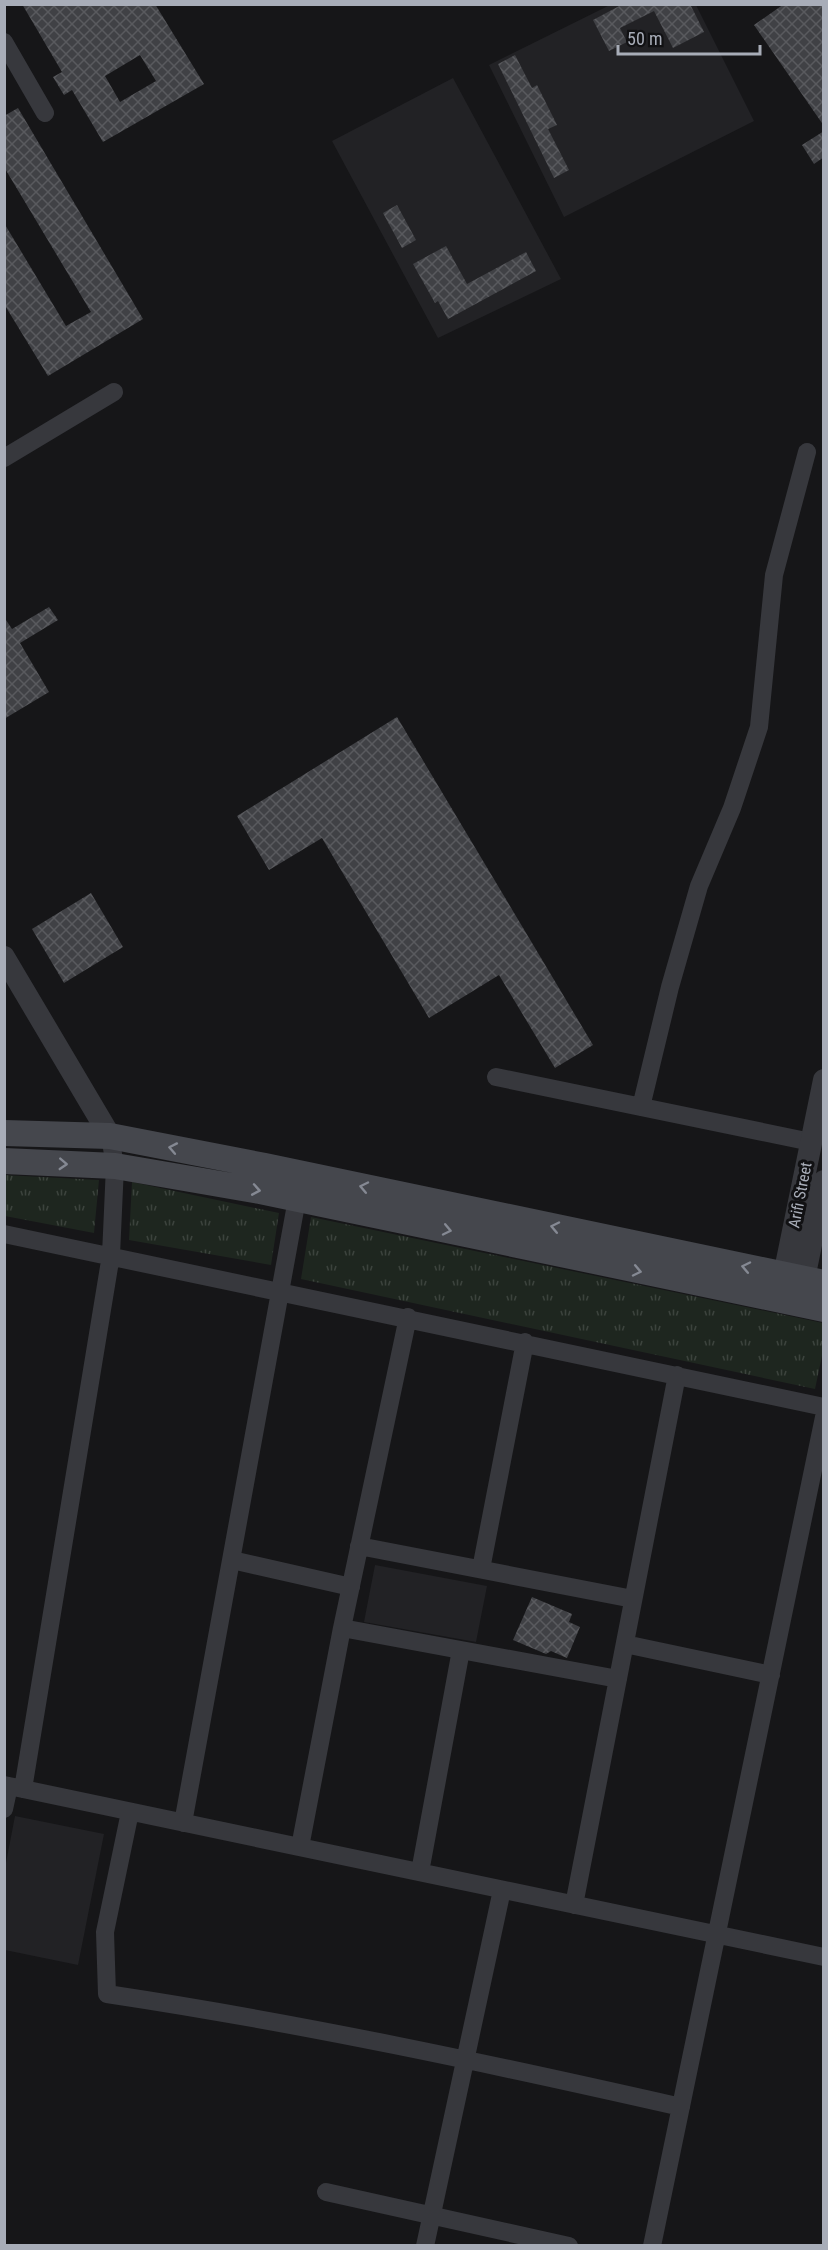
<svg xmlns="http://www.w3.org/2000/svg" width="828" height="2250" font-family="'Roboto Condensed',sans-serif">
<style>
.built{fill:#222225}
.grass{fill:url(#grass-tufts)}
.building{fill:url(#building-cross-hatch);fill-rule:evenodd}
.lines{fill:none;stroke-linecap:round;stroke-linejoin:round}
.minor{stroke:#37383d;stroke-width:18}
.tertiary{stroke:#37383d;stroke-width:22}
.secondary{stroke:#45474d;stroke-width:26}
.oneway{stroke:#858993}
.labels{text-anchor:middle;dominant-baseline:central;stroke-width:6;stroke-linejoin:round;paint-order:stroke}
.street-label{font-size:16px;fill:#a8adb8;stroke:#111113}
</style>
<defs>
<pattern id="grass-tufts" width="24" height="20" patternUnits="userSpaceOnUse" patternTransform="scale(1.5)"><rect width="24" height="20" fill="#1e261f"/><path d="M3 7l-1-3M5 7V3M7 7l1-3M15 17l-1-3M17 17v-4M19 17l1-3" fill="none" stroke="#3c433d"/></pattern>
<pattern id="building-cross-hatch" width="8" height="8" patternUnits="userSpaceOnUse" patternTransform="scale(1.5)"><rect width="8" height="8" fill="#404145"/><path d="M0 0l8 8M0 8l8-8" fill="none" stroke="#595a5e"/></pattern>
</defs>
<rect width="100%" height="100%" fill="#161618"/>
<path class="built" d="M610 5H696L754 121 564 217 489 65Z
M453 78 561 279 438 338 332 141Z
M375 1565 487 1586 476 1642 364 1622Z
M15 1816 104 1834 78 1965 5 1950V1868Z"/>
<path class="grass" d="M4 1175 99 1180 94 1233 5 1216Z
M132 1182 279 1213 271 1265 129 1240Z
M311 1217 823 1323V1351L815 1389 301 1279Z"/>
<path class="building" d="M22 4H155L204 84 103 142 72 90 64 95 53 77 62 72ZM140 55 156 81 120 102 105 76Z
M623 4H690L704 32 673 48 654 11 620 28 627 42 609 51 593 20Z
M784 4H824V126L754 25Z
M515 55 532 88 537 85 557 125 548 129 569 170 554 178 498 64Z
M18 108 143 319 48 376 4 304V223L66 326 91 312 4 167V116Z
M824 131V157L814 164 802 145Z
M397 205 416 240 402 248 383 213Z
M446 246 467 284 526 252 536 271 448 319 438 301 435 303 413 264Z
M49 607 58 620 20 643 49 692 4 719V617L12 629Z
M397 717 593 1045 555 1068 499 975 429 1018 322 838 269 870 237 816Z
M91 893 123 947 64 983 32 929Z
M532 1597 572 1614 569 1622 580 1627 567 1658 551 1651 546 1654 513 1640Z"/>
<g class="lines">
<path class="minor" d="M4 42 45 113
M4 458 114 392
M496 1077 811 1142
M641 1107 670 987 699 886 732 808 759 727 774 575 807 452
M4 1234 824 1407
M359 1546 633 1599
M232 1560 351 1587
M481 1569 525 1342
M342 1628 408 1317
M625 1644 771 1675
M4 1785 824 1957
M23 1789 111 1255 115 1166 110 1136
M4 1809 9 1786
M130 1812 105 1932 107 1994C300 2023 491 2064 681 2107
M183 1823 297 1199
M300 1847 342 1628 618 1679
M420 1872 461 1650
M574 1905 677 1375
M326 2192 569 2246
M425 2246 502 1890
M652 2246 824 1417"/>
<path class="tertiary" d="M4 957 110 1136
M784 1275 824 1080
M804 1279 824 1181"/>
<path class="secondary" d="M4 1133 110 1136 265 1166 824 1283
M4 1161 115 1166 260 1191 824 1309"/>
</g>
<defs><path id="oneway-chevron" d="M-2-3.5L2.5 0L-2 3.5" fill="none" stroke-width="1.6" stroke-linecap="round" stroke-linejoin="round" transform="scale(1.5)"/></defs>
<g class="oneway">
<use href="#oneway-chevron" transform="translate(173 1148) rotate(-169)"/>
<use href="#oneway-chevron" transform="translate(63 1164) rotate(3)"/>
<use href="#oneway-chevron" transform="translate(364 1187) rotate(-168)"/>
<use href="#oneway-chevron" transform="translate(256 1190) rotate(10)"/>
<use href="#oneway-chevron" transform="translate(555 1227) rotate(-168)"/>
<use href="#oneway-chevron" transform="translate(447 1230) rotate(12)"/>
<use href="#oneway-chevron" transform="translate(746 1267) rotate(-168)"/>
<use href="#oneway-chevron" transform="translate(637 1271) rotate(12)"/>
</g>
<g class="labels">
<g class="street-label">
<text transform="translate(800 1195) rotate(-79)">Arifi Street</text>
</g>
</g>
<rect width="828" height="2250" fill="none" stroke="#a8adb8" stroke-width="12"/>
<path d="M618 45v9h142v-9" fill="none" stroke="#a8adb8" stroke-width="3"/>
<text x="627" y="45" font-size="18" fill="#a8adb8" stroke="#111113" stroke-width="4.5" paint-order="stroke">50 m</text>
</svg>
